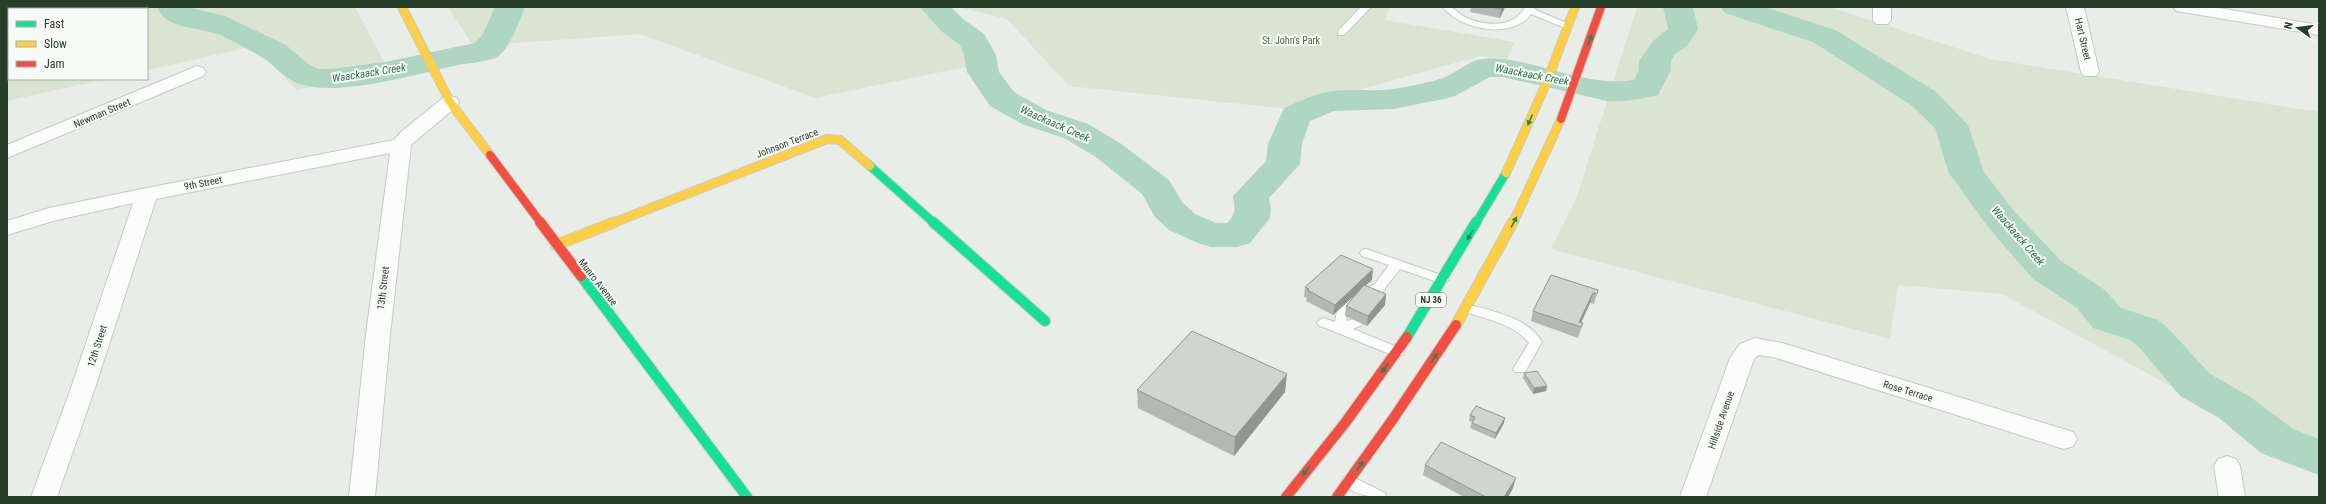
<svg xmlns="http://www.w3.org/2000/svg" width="2326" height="504" font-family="'Roboto Condensed',sans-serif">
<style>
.green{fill:#d9e4d3}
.water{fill:#aed6c1}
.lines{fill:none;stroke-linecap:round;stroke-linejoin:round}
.river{fill:#aed6c1;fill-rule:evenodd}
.lane-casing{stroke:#c5cac5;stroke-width:2}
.street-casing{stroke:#c5cac5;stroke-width:2}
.fast-far1-casing{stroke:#c5cbc5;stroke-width:10}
.fast-casing{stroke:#c5cbc5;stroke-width:12}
.slow-far1-casing{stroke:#c5cbc5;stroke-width:10}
.slow-casing{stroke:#c5cbc5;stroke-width:12}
.jam-far1-casing{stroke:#c5cbc5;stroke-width:10}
.jam-casing{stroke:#c5cbc5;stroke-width:12}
.lane{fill:#fcfcfc;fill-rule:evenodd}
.street{fill:#fcfcfc;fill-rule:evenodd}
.fast-far1{stroke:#16e098;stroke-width:8}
.fast{stroke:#16e098;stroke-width:10}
.slow-far1{stroke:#ffcf43;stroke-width:8}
.slow{stroke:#ffcf43;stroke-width:10}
.jam-far1{stroke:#f24e42;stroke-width:8}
.jam{stroke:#f24e42;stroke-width:10}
.wall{fill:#b4b7b4}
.shaded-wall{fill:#929592}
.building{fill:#d1d5d1;stroke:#929592}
.oneway{fill:#1f875a}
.labels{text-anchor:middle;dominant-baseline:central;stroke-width:4;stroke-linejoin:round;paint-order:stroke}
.shield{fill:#f8faf7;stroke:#667666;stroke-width:1}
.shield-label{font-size:9px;font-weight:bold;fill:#273e28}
.street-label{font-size:10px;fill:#273e28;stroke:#f8faf7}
.park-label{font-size:10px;fill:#467135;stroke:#f8faf7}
.water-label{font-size:11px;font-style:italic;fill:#27754d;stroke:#f8faf7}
</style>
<rect width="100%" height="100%" fill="#e8ede8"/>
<path class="green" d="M7 7H355L388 70 297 90 255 46 147 70V9H9V79H105L7 101Z
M448 7H937L975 65 815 98 640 34 502 44 476 50Z
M959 7H1391L1384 20 1515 42 1507 59 1480 56 1290 109 1069 86 1007 19Z
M1637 7H1830L1990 59 2319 112V467L2002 294 1898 285 1890 339 1551 249 1576 199Z"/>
<path class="water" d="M937 7H946L950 14C967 27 995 40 997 64L985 68 975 65Z"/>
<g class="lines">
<path class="river" d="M157 7H187L225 16 286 45 307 63 318 69H331L385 62 475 43 483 34 495 7H525C519 21 510 49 497 57 487 62 469 63 458 65 417 74 342 96 303 85 286 81 277 67 263 58 250 50 235 42 220 35 200 26 166 31 157 7Z
M920 7H951L963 19 984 34 996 55 999 72 1014 92 1046 110 1088 124 1120 143 1169 180 1182 202 1195 214 1216 223H1227C1236 215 1235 207 1233 196L1266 161 1268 144 1284 108C1298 102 1312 95 1327 92 1349 88 1372 92 1394 89 1407 87 1420 84 1433 81 1463 74 1466 54 1503 59 1546 64 1591 87 1634 80L1639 70V61L1653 41 1668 29 1663 7H1693L1698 29 1688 45 1675 54 1671 61V70L1658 95C1641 99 1624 102 1607 101L1503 77H1490L1455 96 1444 99 1393 109 1334 111 1310 121 1302 144 1300 164 1269 198 1271 209 1270 218 1250 243 1237 247H1211L1198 243 1169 230 1155 217 1142 194 1096 157 1064 138 1022 124 990 106 967 72 964 55 960 45 941 31Z
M1720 7H1765L1835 30 1935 91 1968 125 1984 172 2014 211 2061 261 2105 290 2121 308 2158 320 2168 328 2210 374 2249 396 2293 429 2319 439V475L2261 453 2219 418 2180 396 2140 348 2130 340 2093 328 2077 308 2033 279 1988 227 1955 181 1949 174 1935 128 1911 105 1813 42 1725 13Z"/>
<defs>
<path id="lane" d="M1361 7H1371L1344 35H1338V31Z
M1443 7C1457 7 1454 11 1465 17 1484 26 1514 29 1525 7H1535L1534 9 1573 26 1571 28H1565L1531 14C1513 40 1460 30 1443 7Z
M1366 249 1447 277 1449 280 1443 284 1400 269 1385 288 1381 296 1377 297 1372 295 1365 298 1347 315V321L1357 318 1363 322 1362 325 1353 329 1402 349 1404 352 1402 355H1392L1318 325 1317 322 1323 318 1335 322 1337 311 1357 292 1375 284 1389 265 1362 256 1360 253 1362 250Z
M1466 304C1492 311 1528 317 1542 342L1525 372H1515L1513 369 1529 343C1513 323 1485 319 1462 311L1460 308 1462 305Z
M1349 475 1385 493 1387 497C1373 497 1350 496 1342 481L1344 477Z"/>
<path id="street" d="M1873 7H1891V20L1888 24H1876L1873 20Z
M2066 7H2084L2099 72 2096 76H2084L2081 72Z
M2173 7H2213L2319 25V35L2182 12 2176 11Z
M197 66 203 68 206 72 203 76 7 158V145Z
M450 96 457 98 459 102 457 106 411 145 390 335 375 497H349L366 335 390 153 156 199 94 391 57 497H31L70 391 133 203 53 221 7 235V221L49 208 147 188 394 140 401 132 443 98Z
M1755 338 1782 343 2073 432 2077 439 2073 446 2064 449 1773 357 1758 355 1754 359 1706 497H1680L1730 358 1740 344Z
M2227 456 2236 459 2240 466 2245 497H2219L2214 466 2218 459Z"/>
<path id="fast-far1" d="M870 166 934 223
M1476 223 1506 173"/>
<path id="fast" d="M933 222 1045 321
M581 276 747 497
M1407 337 1476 222"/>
<path id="slow-far1" d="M402 7 450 102 490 155
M1506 173 1546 84 1575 7
M613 223 827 139 840 140 870 166
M1513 223 1561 119"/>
<path id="slow" d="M556 245 615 222
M1456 325 1513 222"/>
<path id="jam-far1" d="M1561 119 1601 7
M490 155 541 223"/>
<path id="jam" d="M540 222 581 276
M1286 497 1345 423 1407 337
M1337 497 1393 419 1456 325"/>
</defs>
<use href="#lane" class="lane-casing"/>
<use href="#street" class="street-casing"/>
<use href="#fast-far1" class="fast-far1-casing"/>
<use href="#fast" class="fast-casing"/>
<use href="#slow-far1" class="slow-far1-casing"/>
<use href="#slow" class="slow-casing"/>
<use href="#jam-far1" class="jam-far1-casing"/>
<use href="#jam" class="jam-casing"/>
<use href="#lane" class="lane"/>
<use href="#street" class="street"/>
<use href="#fast-far1" class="fast-far1"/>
<use href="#fast" class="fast"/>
<use href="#slow-far1" class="slow-far1"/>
<use href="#slow" class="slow"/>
<use href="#jam-far1" class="jam-far1"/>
<use href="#jam" class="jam"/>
</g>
<path class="wall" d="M1471 7H1505L1500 18 1470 12Z
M1372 280 1365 286 1386 294 1385 305 1367 326 1345 316 1346 306 1357 293 1333 315 1306 301 1307 298 1304 297 1305 287Z
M1598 290 1594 304 1590 303 1581 323H1583L1578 338 1531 321 1533 311Z
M1524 373 1547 386 1546 391 1533 394 1523 378Z
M1137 390 1285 392 1234 456 1138 408Z
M1470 415 1504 423 1495 439 1470 428 1472 422 1469 421Z
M1425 465 1513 488 1508 497H1464L1423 475Z"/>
<path class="shaded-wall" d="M1502 7H1505L1500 18 1501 9Z
M1373 269 1372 280 1333 315 1335 305Z
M1593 293 1590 303 1579 327V322Z
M1386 294 1385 305 1367 326 1368 316Z
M1287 374 1285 392 1234 456 1235 437Z
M1547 386 1546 391 1533 394 1534 388Z
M1505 418 1504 423 1495 439 1496 433Z
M1516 478 1513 488 1508 497H1504Z"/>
<path class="building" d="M1491 7H1502L1501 9Z
M1341 255 1373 269 1335 305 1307 290 1309 289 1305 287Z
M1551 275 1598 290 1597 294 1593 293 1579 322 1583 323 1581 327 1533 311Z
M1364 285 1386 294 1368 316 1346 306Z
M1192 331 1287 374 1235 437 1137 390Z
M1537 371 1547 386 1534 388 1524 373Z
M1476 406 1505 418 1496 433 1472 423 1475 417 1470 415Z
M1441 442 1516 478 1504 497H1486L1425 465Z"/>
<defs><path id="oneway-solid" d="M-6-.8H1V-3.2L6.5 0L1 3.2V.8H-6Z"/></defs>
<g class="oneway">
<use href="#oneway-solid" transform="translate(1590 40) rotate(-71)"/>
<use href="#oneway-solid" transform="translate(1530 120) rotate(114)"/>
<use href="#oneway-solid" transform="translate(1514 222) rotate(-62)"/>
<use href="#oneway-solid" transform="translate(1470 235) rotate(121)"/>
<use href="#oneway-solid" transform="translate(1434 358) rotate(-58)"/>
<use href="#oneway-solid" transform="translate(1385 368) rotate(126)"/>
<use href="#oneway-solid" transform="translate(1360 466) rotate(-54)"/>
<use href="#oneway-solid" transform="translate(1306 471) rotate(129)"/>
</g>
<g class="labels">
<rect class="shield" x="1416" y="293" width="30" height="14" rx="3"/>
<g class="shield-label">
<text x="1431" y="300">NJ 36</text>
</g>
<g class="street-label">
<text transform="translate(2083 39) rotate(77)">Hart Street</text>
<text transform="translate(102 113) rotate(-23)">Newman Street</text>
<text transform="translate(787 143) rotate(-21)">Johnson Terrace</text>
<text transform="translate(203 183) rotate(-11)">9th Street</text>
<text transform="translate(598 282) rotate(52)">Munro Avenue</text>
<text transform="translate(383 288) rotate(-83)">13th Street</text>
<text transform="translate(97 346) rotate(-72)">12th Street</text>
<text transform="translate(1908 391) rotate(17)">Rose Terrace</text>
<text transform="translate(1721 420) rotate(-71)">Hillside Avenue</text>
</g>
<g class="park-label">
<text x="1291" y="40">St. John's Park</text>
</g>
<g class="water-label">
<text transform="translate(369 73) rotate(-9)">Waackaack Creek</text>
<text transform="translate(1532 75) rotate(11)">Waackaack Creek</text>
<text transform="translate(1055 124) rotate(24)">Waackaack Creek</text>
<text transform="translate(2018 236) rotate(49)">Waackaack Creek</text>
</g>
</g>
<rect width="2326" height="504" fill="none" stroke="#273e28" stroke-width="16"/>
<rect x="8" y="8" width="140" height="72" fill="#f8faf7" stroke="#a4afa4"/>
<rect x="16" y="21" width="20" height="6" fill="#16e098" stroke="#a4afa4"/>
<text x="44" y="28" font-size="12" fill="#273e28">Fast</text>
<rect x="16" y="41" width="20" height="6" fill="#ffcf43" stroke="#a4afa4"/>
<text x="44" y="48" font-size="12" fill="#273e28">Slow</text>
<rect x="16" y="61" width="20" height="6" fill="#f24e42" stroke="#a4afa4"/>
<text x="44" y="68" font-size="12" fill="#273e28">Jam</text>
<g transform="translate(2298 28) rotate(284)" stroke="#f8faf7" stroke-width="3" paint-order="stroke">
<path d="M0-3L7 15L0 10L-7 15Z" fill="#273e28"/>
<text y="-6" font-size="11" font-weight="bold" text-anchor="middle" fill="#273e28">N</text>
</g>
</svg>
